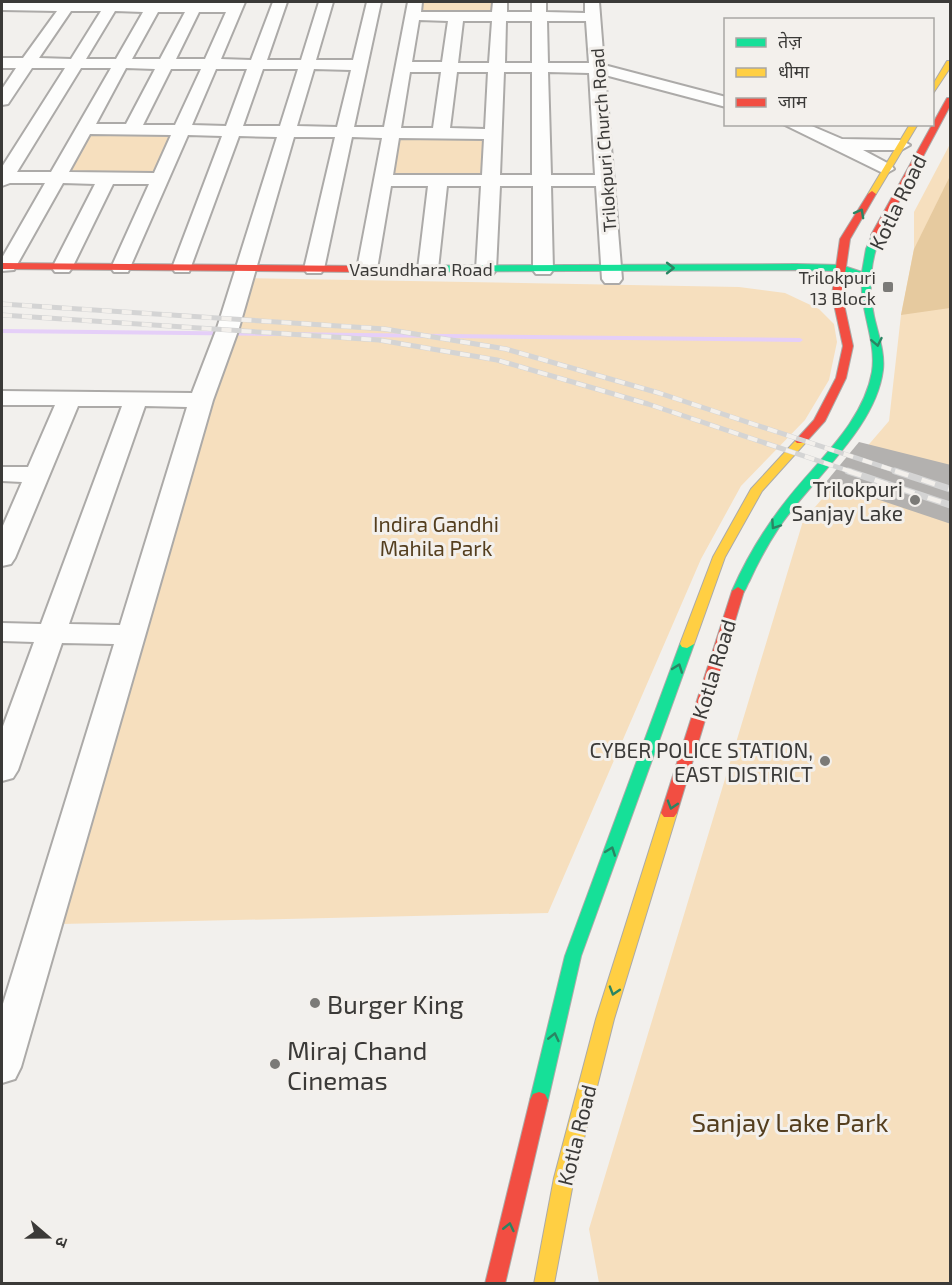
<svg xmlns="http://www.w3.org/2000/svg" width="952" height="1285" font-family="'Exo 2','Noto Sans Devanagari',sans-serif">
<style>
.green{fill:#f6dfbe}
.forest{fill:#e6ca9f}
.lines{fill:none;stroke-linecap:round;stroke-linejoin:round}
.stream{fill:#e5cff8;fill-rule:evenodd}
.building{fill:#b3b1af}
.street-casing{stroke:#acaaa8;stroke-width:4}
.fast-casing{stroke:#acaaa8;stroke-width:2}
.slow-casing{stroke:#acaaa8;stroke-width:2}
.jam-casing{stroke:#acaaa8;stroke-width:2}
.street{fill:#fdfdfc;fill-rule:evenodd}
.fast{fill:#16e098;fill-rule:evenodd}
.slow{fill:#ffcf43;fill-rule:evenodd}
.jam{fill:#f24e42;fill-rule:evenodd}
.rail-far1-casing{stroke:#d4d4d4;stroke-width:5}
.rail-casing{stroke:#d4d4d4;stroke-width:7}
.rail-far1{stroke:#f3f0ec;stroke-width:4;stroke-dasharray:10;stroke-linecap:butt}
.rail{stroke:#f3f0ec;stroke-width:4.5;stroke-dasharray:14;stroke-linecap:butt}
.oneway{stroke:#2a8563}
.poi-dot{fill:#7b7a77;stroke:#f3f0ec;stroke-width:2}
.labels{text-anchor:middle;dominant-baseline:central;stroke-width:6;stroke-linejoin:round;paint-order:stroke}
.far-street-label{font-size:18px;fill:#3b3a38;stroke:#f3f0ec}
.far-poi-label{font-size:18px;fill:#3b3a38;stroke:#f3f0ec;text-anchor:end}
.street-label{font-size:21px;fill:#3b3a38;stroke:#f3f0ec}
.poi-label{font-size:21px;fill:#3b3a38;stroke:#f3f0ec;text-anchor:end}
.park-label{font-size:21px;fill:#543e1e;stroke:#f3f0ec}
.near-poi-label{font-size:26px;fill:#3b3a38;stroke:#f3f0ec;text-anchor:start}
.near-park-label{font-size:26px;fill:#543e1e;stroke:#f3f0ec}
</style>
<rect width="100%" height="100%" fill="#f2f0ed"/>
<path class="green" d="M417 2H493L492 15H415Z
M86 132 177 133 158 175H61Z
M394 135 485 136 483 179 387 178Z
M950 144V1283H599L589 1229 803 521 889 421 901 315 914 249V212Z
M247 278 739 287 785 293 819 309 834 324 837 342 829 380 805 420 741 486 701 559 548 913 61 924Z"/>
<path class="forest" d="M950 176V308L901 315 914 249Z"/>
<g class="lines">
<path class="stream" d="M2 329 800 338 803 340 800 342 2 333Z"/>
</g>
<path class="building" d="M859 442 951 465V524L826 482Z"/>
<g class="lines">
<defs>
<path id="street" d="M2 2H245L221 59 251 60 273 2H287L267 60H301L319 2H333L316 60H353L367 2H381L354 127H384L408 2H422L421 12H492L493 2H507V12H532V2H546V12L585 13V2H599L604 65 726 97V107L605 75 622 279 619 283H605L602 279 596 186H551L553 270 550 274H536L533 270V186H500L496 270 493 274H479L476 270 481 186H447L438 269 435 273H421L418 269 428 186H391L377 269 374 273H360L357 269 382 138 352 137 324 269 321 273H307L304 269 335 137H294L239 328 213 400 21 1067 15 1079 2 1083V1007L114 644 62 643 18 770 13 778 2 781V729L34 642 2 641V623L41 624 122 406H78L15 558 11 564 2 566V528L22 482 2 481V467H28L55 405H2V391L192 393 217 328 277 137 239 136 189 272H175L172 268 222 136 188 135 128 272H114L111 268 149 184H113L72 268 69 272H55L52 268 95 184 63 183 14 270 2 271V258L45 183H10L2 186V167L65 68H32L8 104 2 105V89L16 68H2V58H23L57 11 2 10ZM71 11H101L71 59 39 58ZM115 11 143 12 116 59H86ZM158 12H185L160 59H132ZM199 12H226L205 59H176ZM419 20 448 21 442 62H412ZM463 21H492L489 63H458ZM506 21H532V63H505ZM547 21H586L589 63H548ZM81 68H111L51 172H17ZM126 68 155 69 126 124H96ZM171 69H201L175 125H143ZM216 69H247L226 126 192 125ZM263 69H298L280 126H243ZM314 69 351 70 337 127 297 126ZM410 72H441L433 128H401ZM457 72H488L485 129 450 128ZM504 72H532V175H500ZM548 72 589 73 595 175H551ZM90 134 171 135 154 173 69 172ZM399 138 484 139 482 175H393ZM145 406 187 407 120 625 69 624Z
M783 124H807L842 139 901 140 910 145 901 150H863L891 165 894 169 885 174Z"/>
<path id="fast" d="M873 233 881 235C870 260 868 290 874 316 878 334 885 352 883 370 876 428 812 479 780 526 768 544 758 562 749 582 747 585 745 592 742 594 741 595 739 595 738 595L732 591C746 559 764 529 786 501 817 461 863 423 872 372 877 341 859 310 862 277L840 271 796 270 361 272 356 269 361 266 796 264 841 265 862 272 866 249Z
M687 640 694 644 581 956 548 1100 545 1106 539 1108 533 1106 530 1100 565 956 680 644Z"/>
<path id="slow" d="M947 61H950V68L932 95V86Z
M910 124H918L876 194 869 196 868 194Z
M801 438 807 441 762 491 725 557 694 644 687 648 682 647 680 644 713 557 751 489 797 439Z
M669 807 674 809 677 813 614 1019 574 1178 554 1284H534L554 1178 596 1019 661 813 664 809Z"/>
<path id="jam" d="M947 98H950V106L881 235 873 237 871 235Z
M872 191 876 194 850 239 842 295 853 346 846 378 825 421 805 443H797L795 441 814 420 836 378 843 346 832 295 840 239 868 194Z
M2 263 361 266 366 269 361 272 2 269Z
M738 587 744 591 677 813 674 817H664L661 813 732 591Z
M539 1092 545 1094 548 1100 505 1284H485L530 1100 533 1094Z"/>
</defs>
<use href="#street" class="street-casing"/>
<use href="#fast" class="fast-casing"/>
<use href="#slow" class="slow-casing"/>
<use href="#jam" class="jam-casing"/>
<use href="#street" class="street"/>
<use href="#fast" class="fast"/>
<use href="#slow" class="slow"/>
<use href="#jam" class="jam"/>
<defs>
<path id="rail-far1" d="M2 304 385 329 506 349 659 393 899 472
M2 315 379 340 497 360 648 404 852 472"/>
<path id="rail" d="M848 471 950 505
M895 471 950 489"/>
</defs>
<use href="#rail-far1" class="rail-far1-casing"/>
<use href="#rail" class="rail-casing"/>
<use href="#rail-far1" class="rail-far1"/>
<use href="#rail" class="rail"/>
</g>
<defs><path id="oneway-chevron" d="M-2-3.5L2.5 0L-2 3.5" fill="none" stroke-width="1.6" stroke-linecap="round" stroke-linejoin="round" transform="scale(1.5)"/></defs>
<g class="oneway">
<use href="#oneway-chevron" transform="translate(860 213) rotate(-61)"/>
<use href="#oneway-chevron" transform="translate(670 268)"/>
<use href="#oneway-chevron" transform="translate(877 342) rotate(79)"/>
<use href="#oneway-chevron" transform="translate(775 525) rotate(124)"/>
<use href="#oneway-chevron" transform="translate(678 668) rotate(-70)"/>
<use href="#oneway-chevron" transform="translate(672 805) rotate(107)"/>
<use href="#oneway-chevron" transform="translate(611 851) rotate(-70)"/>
<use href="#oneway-chevron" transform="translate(614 991) rotate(107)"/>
<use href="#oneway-chevron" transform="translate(554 1037) rotate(-77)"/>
<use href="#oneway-chevron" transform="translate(509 1227) rotate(-77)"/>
</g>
<g class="poi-dot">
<rect x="882" y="281" width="12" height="12" rx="3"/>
<circle cx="915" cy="500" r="6"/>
<circle cx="825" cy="761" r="6"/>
<circle cx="315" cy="1003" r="6"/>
<circle cx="275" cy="1064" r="6"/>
</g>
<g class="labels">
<g class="far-street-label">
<text transform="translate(603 140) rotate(-94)">Trilokpuri Church Road</text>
<text x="421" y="269">Vasundhara Road</text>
</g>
<g class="far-poi-label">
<text x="876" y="277">Trilokpuri<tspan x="876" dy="21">13 Block</tspan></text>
</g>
<g class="street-label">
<text transform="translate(897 202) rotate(-64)">Kotla Road</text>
<text transform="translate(713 669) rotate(-73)">Kotla Road</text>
<text transform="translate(576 1135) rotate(-76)">Kotla Road</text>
</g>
<g class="poi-label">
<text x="903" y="488">Trilokpuri<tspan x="903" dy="24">Sanjay Lake</tspan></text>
<text x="813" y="749">CYBER POLICE STATION,<tspan x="813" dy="24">EAST DISTRICT</tspan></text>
</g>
<g class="park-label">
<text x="436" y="523">Indira Gandhi<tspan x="436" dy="24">Mahila Park</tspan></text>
</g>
<g class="near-poi-label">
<text x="327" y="1003">Burger King</text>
<text x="287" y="1049">Miraj Chand<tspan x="287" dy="30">Cinemas</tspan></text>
</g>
<g class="near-park-label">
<text x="790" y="1121">Sanjay Lake Park</text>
</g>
</g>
<rect width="952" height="1285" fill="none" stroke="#3b3a38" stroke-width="6"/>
<rect x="724" y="18" width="210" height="108" fill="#f3f0ec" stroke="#a9a7a4" stroke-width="1.5"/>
<rect x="736" y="38" width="30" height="9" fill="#16e098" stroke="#a9a7a4" stroke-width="1.5"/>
<text x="778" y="48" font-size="18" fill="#3b3a38">तेज़</text>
<rect x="736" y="68" width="30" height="9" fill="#ffcf43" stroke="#a9a7a4" stroke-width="1.5"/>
<text x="778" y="78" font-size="18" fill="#3b3a38">धीमा</text>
<rect x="736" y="98" width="30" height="9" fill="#f24e42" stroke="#a9a7a4" stroke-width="1.5"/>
<text x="778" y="108" font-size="18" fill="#3b3a38">जाम</text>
<g transform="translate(48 1237) rotate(110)" stroke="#f3f0ec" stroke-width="4.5" paint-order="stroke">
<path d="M0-4.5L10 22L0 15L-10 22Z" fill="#3b3a38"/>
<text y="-9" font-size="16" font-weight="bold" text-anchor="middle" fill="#3b3a38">उ</text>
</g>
</svg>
